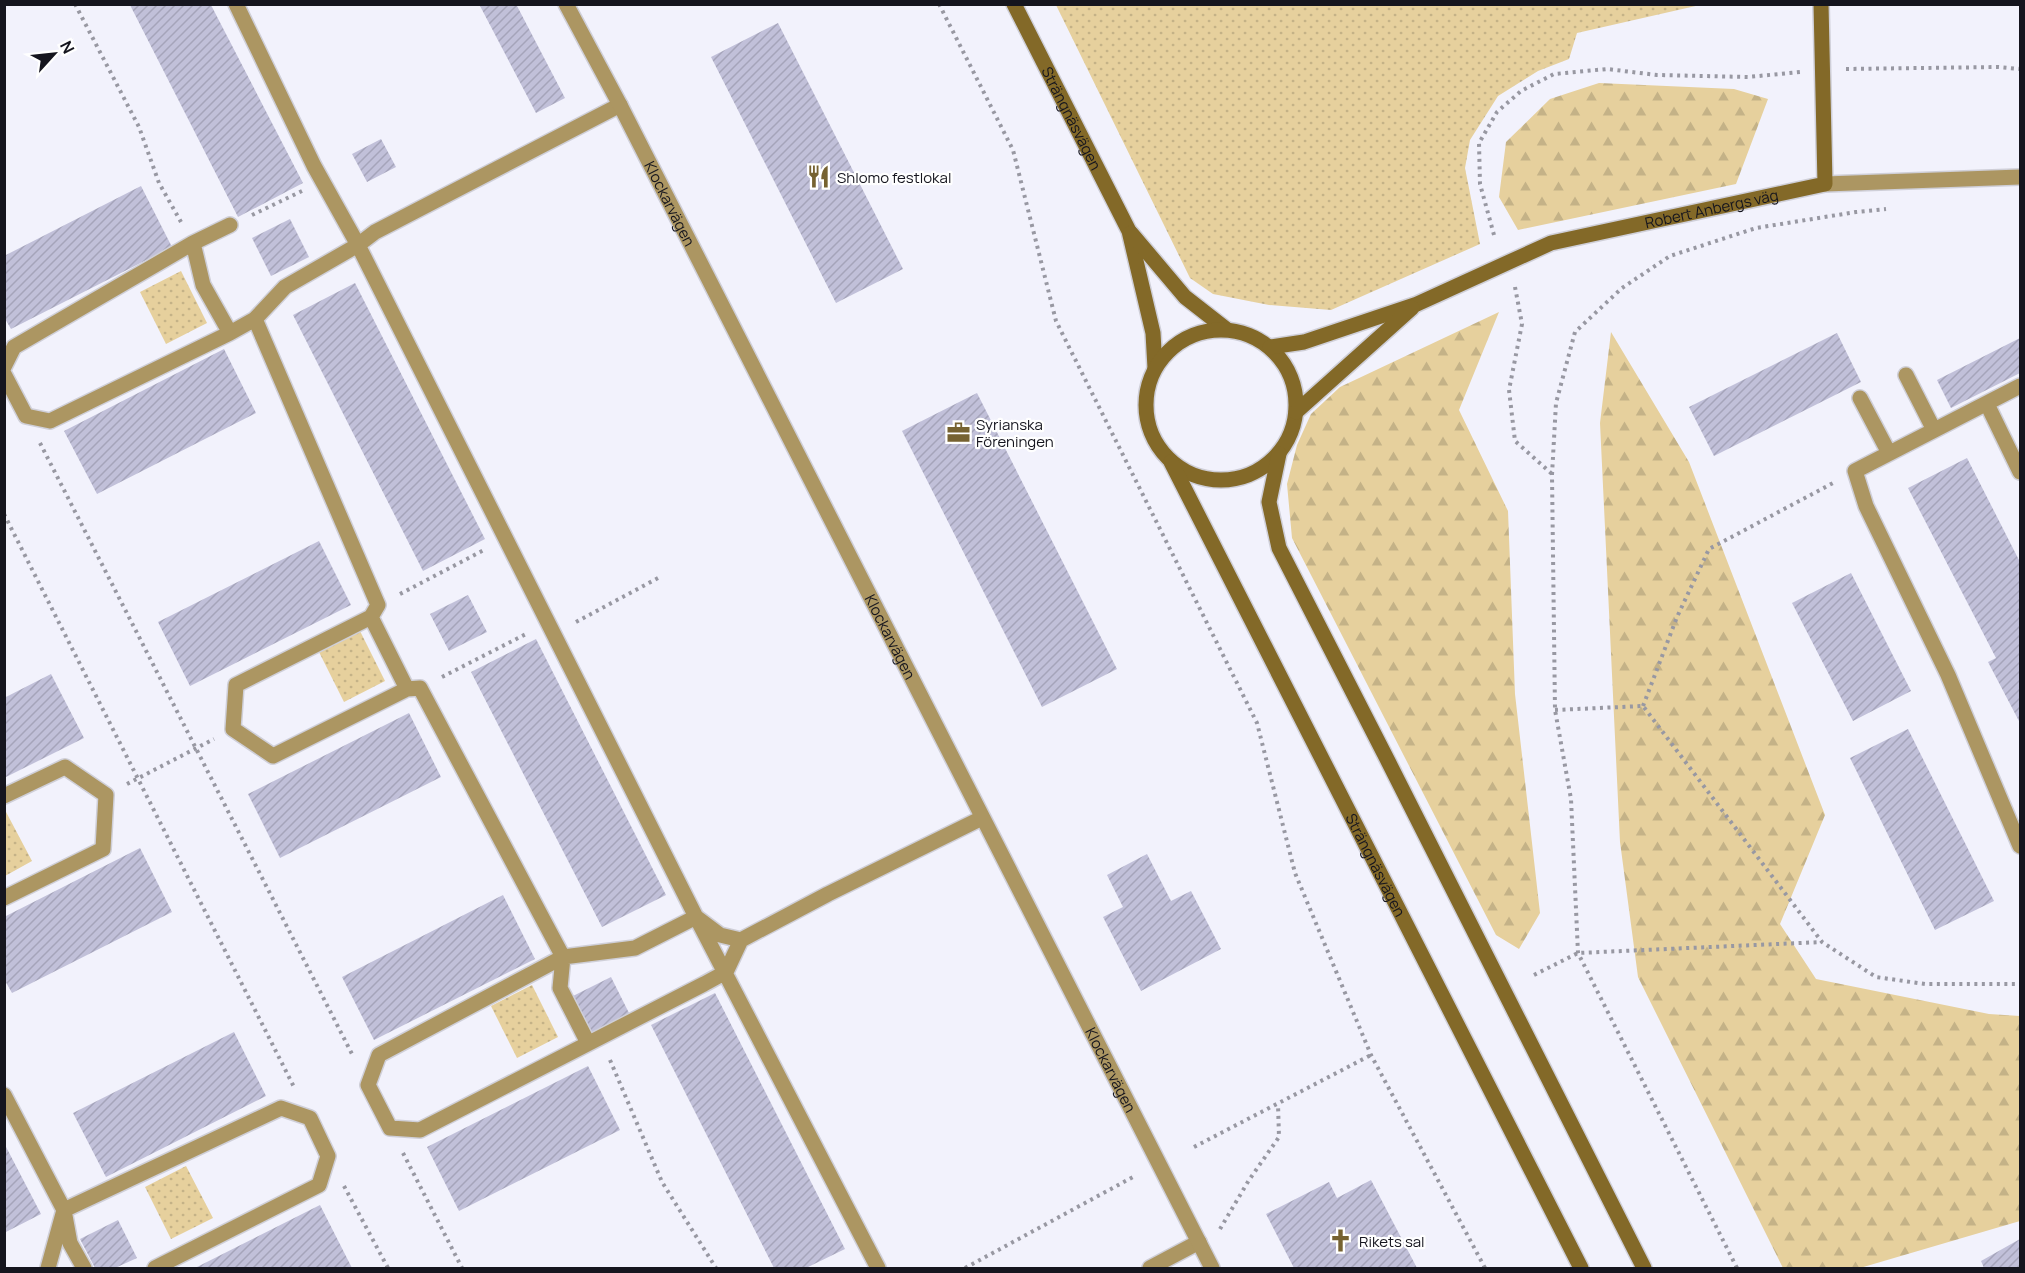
<svg xmlns="http://www.w3.org/2000/svg" width="2025" height="1273" font-family="Manrope,sans-serif">
<style>
.grass{fill:url(#grass-dots)}
.forest{fill:url(#forest-firs)}
.building{fill:url(#building-hatch)}
.lines{fill:none;stroke-linecap:round;stroke-linejoin:round}
.service-casing{stroke:#cfcfd8;stroke-width:18}
.minor-casing{stroke:#cfcfd8;stroke-width:18}
.tertiary-casing{stroke:#cfcfd8;stroke-width:18}
.secondary-casing{stroke:#cfcfd8;stroke-width:18}
.path{stroke:#9898a2;stroke-width:4;stroke-dasharray:3 4.5;stroke-linecap:butt}
.service{stroke:#ac9662;stroke-width:15}
.minor{stroke:#ac9662;stroke-width:15}
.tertiary{stroke:#ac9662;stroke-width:15}
.secondary{stroke:#836928;stroke-width:15}
.labels{text-anchor:middle;dominant-baseline:central;stroke-width:4.5;stroke-linejoin:round;paint-order:stroke}
.street-label{font-size:15px;fill:#15151e;stroke:#fff}
.poi-label{font-size:15px;fill:#15151e;stroke:#fff;text-anchor:start}
</style>
<defs>
<pattern id="grass-dots" width="8" height="8" patternUnits="userSpaceOnUse" patternTransform="scale(1.5)"><rect width="8" height="8" fill="#e6d09d"/><path d="M2 2h.1M6 6h.1" fill="none" stroke="#c4b287" stroke-width="1.8" stroke-linecap="round"/></pattern>
<pattern id="forest-firs" width="22" height="20" patternUnits="userSpaceOnUse" patternTransform="scale(1.5)"><rect width="22" height="20" fill="#e6d09d"/><path d="M5 1l3.5 6h-7zM16 11l3.5 6h-7z" fill="#c4b287"/></pattern>
<pattern id="building-hatch" width="6" height="6" patternUnits="userSpaceOnUse" patternTransform="scale(1.5)"><rect width="6" height="6" fill="#c1c0d9"/><path d="M-1 1l2-2M0 6l6-6M5 7l2-2" fill="none" stroke="#a5a4ba"/></pattern>
</defs>
<rect width="100%" height="100%" fill="#f2f2fc"/>
<path class="grass" d="M1056 5H1700L1577 33 1569 59 1538 71 1498 96 1470 140 1465 168 1480 244 1331 310 1269 305 1213 294 1190 278Z
M181 271 207 323 166 344 140 292Z
M359 629 385 681 344 702 318 650Z
M5 810 32 861 5 876 4 810Z
M532 985 558 1037 517 1058 491 1006Z
M186 1166 213 1218 171 1239 145 1187Z"/>
<path class="forest" d="M1599 83 1734 89 1768 99 1736 184 1518 230 1499 197 1506 142 1550 99Z
M1499 312 1459 410 1508 511 1515 694 1540 913 1519 949 1496 935 1292 538 1287 484 1297 445 1311 414 1340 387Z
M1611 332 1689 462 1825 815 1780 924 1816 979 1989 1014 2020 1016V1221L1860 1268H1783L1638 977 1620 842 1600 423Z"/>
<path class="building" d="M479 4H516L565 98 536 113Z
M130 5H211L303 183 238 217Z
M778 23 903 269 836 303 711 57Z
M381 139 396 167 367 182 352 154Z
M141 186 172 247 11 329 4 317V256Z
M290 219 309 257 271 276 252 238Z
M355 283 485 539 423 571 293 315Z
M1837 333 1861 382 1714 456 1689 407Z
M2020 338V373L1951 408 1937 380Z
M224 349 256 413 97 494 64 431Z
M977 393 1117 669 1042 707 902 431Z
M1967 458 2020 562V723L1988 662 1996 658 1908 488Z
M319 541 351 605 190 686 158 622Z
M1851 573 1911 691 1853 721 1792 603Z
M468 595 487 632 449 651 430 614Z
M536 639 666 895 602 927 471 672Z
M51 674 84 738 4 778V698Z
M409 713 441 777 280 858 248 794Z
M1908 729 1994 901 1935 930 1850 758Z
M140 848 172 912 12 993 4 979V917Z
M1147 854 1171 901 1191 891 1221 949 1141 991 1103 917 1123 907 1107 875Z
M503 895 535 959 374 1040 342 977Z
M611 977 630 1015 592 1034 573 996Z
M715 993 845 1249 806 1268H774L651 1025Z
M234 1032 266 1096 106 1177 73 1113Z
M588 1066 620 1130 459 1211 427 1147Z
M4 1143 41 1214 4 1233Z
M1371 1180 1417 1268H1294L1266 1214 1329 1182 1337 1198Z
M320 1205 352 1268H195Z
M118 1220 137 1258 115 1268H95L80 1239Z
M2020 1239V1268H1984L1981 1261Z"/>
<g class="lines">
<defs>
<path id="service" d="M236 4 314 166 358 245 696 917 878 1268
M620 105 375 232 358 245 285 287 255 319 378 605 371 617 407 689 420 688 563 957 635 948 696 917 720 935 741 940
M230 225 193 243 203 285 230 333 255 319
M4 367 14 347 193 243
M4 374 26 416 50 421 230 333
M1906 375 1934 430
M2020 386 1855 471 1866 506 1948 675 2020 846
M1860 398 1889 453
M1987 404 2020 472
M371 617 236 685 233 729 273 756 407 689
M4 796 65 767 106 795 103 849 4 898
M588 1043 560 988 563 957 379 1055 368 1085 390 1128 420 1130 704 984 726 972 741 940 828 894 982 818
M4 1095 64 1210 70 1243 84 1268
M48 1268 64 1210 281 1108 310 1118 328 1156 319 1185 155 1268
M1150 1268 1199 1242"/>
<g id="minor">
<path id="s1" d="M566 4 620 105 1212 1268"/>
</g>
<path id="tertiary" d="M1825 184 2020 177"/>
<g id="secondary">
<path id="s2" d="M1014 4 1129 231 1153 333 1155 368"/>
<path d="M1131 233 1185 297 1226 329"/>
<circle cx="1221" cy="405" r="75"/>
<path id="s3" d="M1270 347 1304 342 1417 304 1551 243 1825 184 1821 4"/>
<path d="M1296 412 1412 308"/>
<path d="M1279 454 1269 502 1279 548 1389 763 1644 1268"/>
<path id="s4" d="M1171 462 1581 1268"/>
</g>
</defs>
<use href="#service" class="service-casing"/>
<use href="#minor" class="minor-casing"/>
<use href="#tertiary" class="tertiary-casing"/>
<use href="#secondary" class="secondary-casing"/>
<path class="path" d="M75 4 139 127 159 183 181 222
M939 4 1013 150 1056 321 1257 723 1295 873 1371 1055 1485 1268
M1846 69 1998 67 2020 69
M252 215 302 191
M1494 235 1480 184 1479 143 1497 112 1521 91 1554 74 1607 69 1657 75 1748 77 1800 72
M1515 287 1522 324 1509 390 1515 441 1552 474
M40 443 352 1054
M4 514 294 1087
M400 594 484 550
M576 622 660 577
M442 677 526 634
M1643 706 1677 617 1709 549 1833 483
M1555 710 1643 706 1822 942 1876 977 1925 984H2020
M127 784 214 739
M1534 975 1578 953 1822 942
M610 1060 662 1182 716 1268
M1194 1147 1371 1055
M403 1153 462 1268
M344 1186 388 1268
M1220 1229 1249 1180 1279 1137 1278 1104
M965 1268 1133 1177
M1737 1268 1578 953 1571 799 1555 710 1552 475 1556 403 1575 332 1622 288 1670 256 1756 228 1856 212 1886 209"/>
<use href="#service" class="service"/>
<use href="#minor" class="minor"/>
<use href="#tertiary" class="tertiary"/>
<use href="#secondary" class="secondary"/>
</g>
<defs>
<symbol id="restaurant-bare" viewBox="-9 -9 18 18"><path d="M-5-6h1v4h1v-4h1v4h1v-4h1v5L-1.5 .5V6h-2V.5L-5-1ZM5-6V6H3V1.5H1.5Q1.5-4 5-6Z" fill="#766231" stroke="#fff" stroke-width="2.5" paint-order="stroke"/></symbol>
<symbol id="office-bare" viewBox="-9 -9 18 18"><path d="M-6-3h4V-5.5h4V-3h4V5H-6ZM-1-4.5V-3h2v-1.5ZM-6 0V1H6V0Z" fill="#766231" stroke="#fff" stroke-width="2.5" paint-order="stroke"/></symbol>
<symbol id="church-bare" viewBox="-9 -9 18 18"><path d="M-1.2-6h2.4v3.5h3.3v2.4h-3.3V6h-2.4V-.1h-3.3v-2.4h3.3Z" fill="#766231" stroke="#fff" stroke-width="2.5" paint-order="stroke"/></symbol>
</defs>
<g fill-rule="evenodd">
<use href="#restaurant-bare" x="802" y="160" width="33" height="33"/>
<use href="#office-bare" x="942" y="416" width="33" height="33"/>
<use href="#church-bare" x="1324" y="1224" width="33" height="33"/>
</g>
<g class="labels">
<g class="street-label">
<text stroke="none"><textPath href="#s2" startOffset="128">Strängnäsvägen</textPath></text>
<text stroke="none"><textPath href="#s1" startOffset="225">Klockarvägen</textPath></text>
<text stroke="none"><textPath href="#s3" startOffset="465">Robert Anbergs väg</textPath></text>
<text stroke="none"><textPath href="#s1" startOffset="711">Klockarvägen</textPath></text>
<text stroke="none"><textPath href="#s4" startOffset="452">Strängnäsvägen</textPath></text>
<text stroke="none"><textPath href="#s1" startOffset="1197">Klockarvägen</textPath></text>
</g>
<g class="poi-label">
<text x="837" y="177">Shlomo festlokal</text>
<text x="976" y="424">Syrianska<tspan x="976" dy="17">Föreningen</tspan></text>
<text x="1359" y="1241">Rikets sal</text>
</g>
</g>
<rect width="2025" height="1273" fill="none" stroke="#15151e" stroke-width="12"/>
<g transform="translate(54 54) rotate(63)" stroke="#ffffff" stroke-width="4.5" paint-order="stroke">
<path d="M0-4.5L10 22L0 15L-10 22Z" fill="#15151e"/>
<text y="-9" font-size="16" font-weight="bold" text-anchor="middle" fill="#15151e">N</text>
</g>
</svg>
